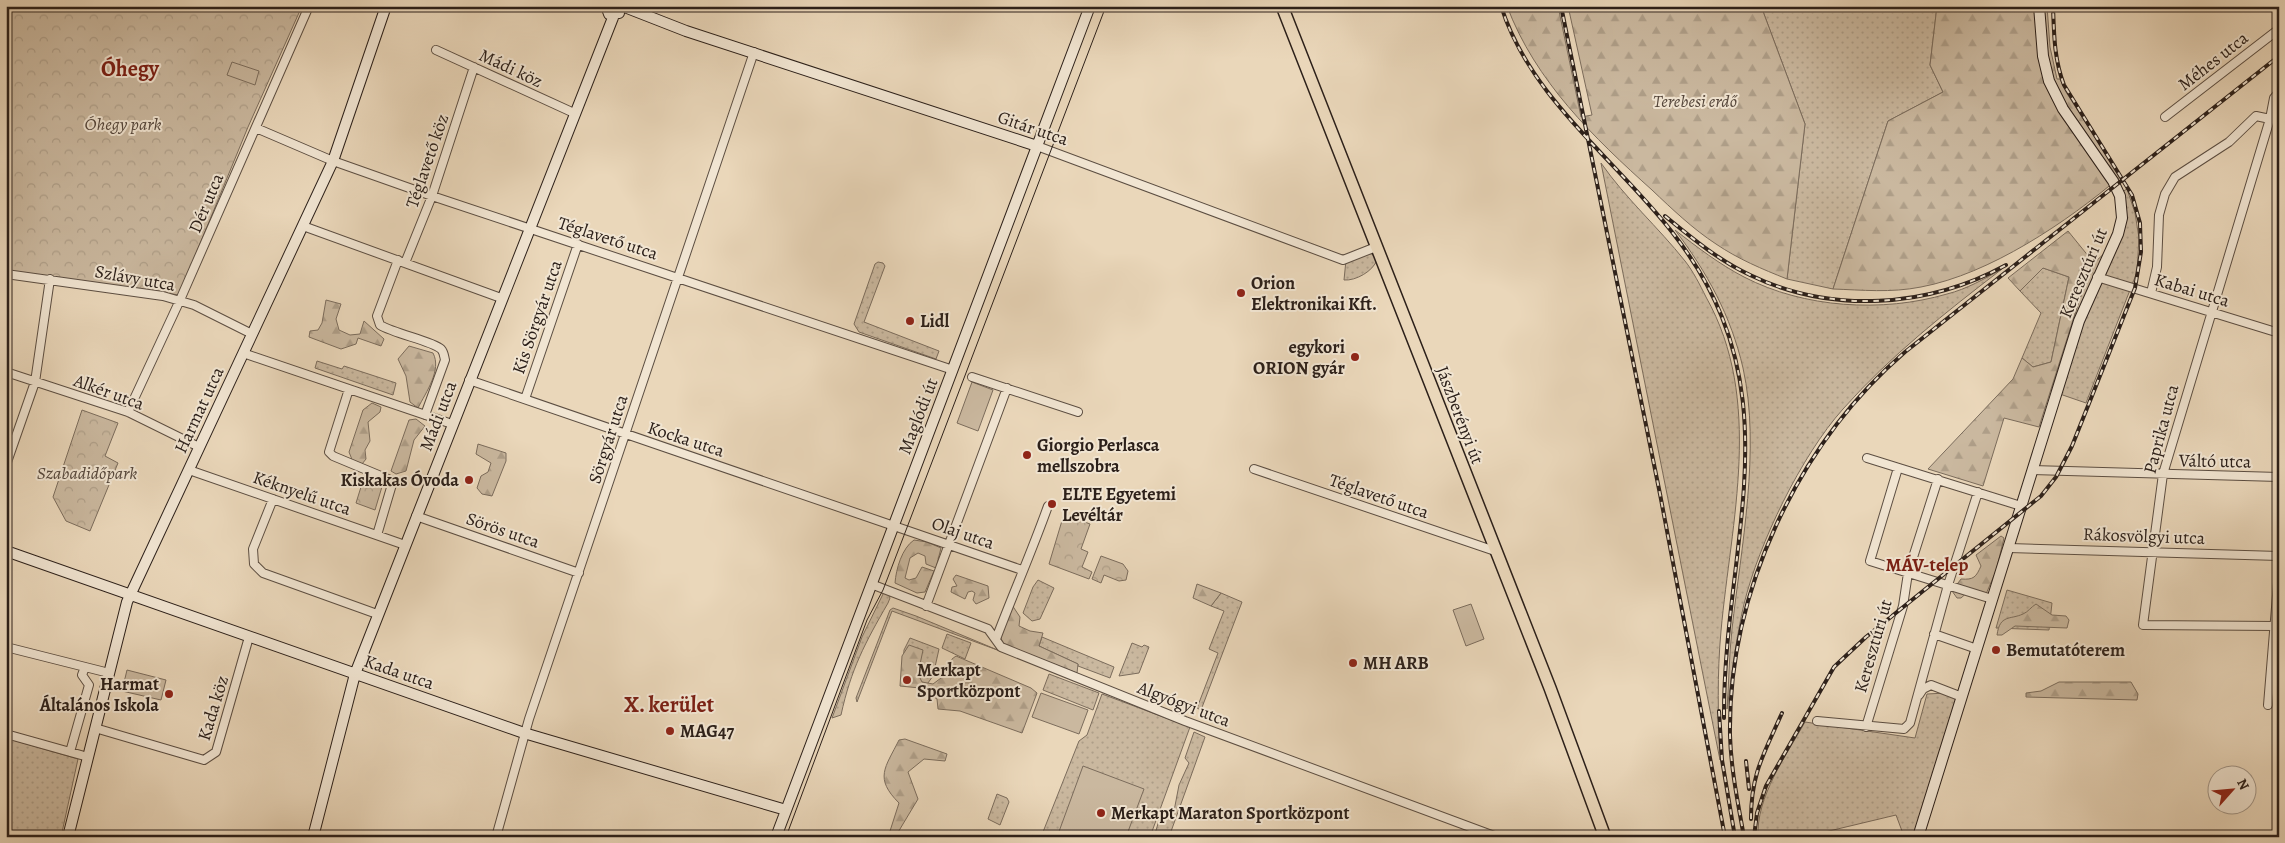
<svg xmlns="http://www.w3.org/2000/svg" width="2285" height="843" font-family="Alegreya,serif">
<style>
.grass{fill:url(#grass-dots);stroke:#7b6c5c}
.forest{fill:url(#forest-firs);stroke:#7b6c5c}
.park{fill:url(#park-crowns);stroke:#7b6c5c}
.garden{fill:#cab89f;stroke:#7b6c5c}
.lines{fill:none;stroke-linecap:round;stroke-linejoin:round}
.street-casing{stroke:#5c4e42;stroke-width:10}
.secondary-casing{stroke:#2c201a;stroke-width:12}
.primary-casing{stroke:#2c201a;stroke-width:14}
.street{stroke:#f1e5d2;stroke-width:8}
.secondary{stroke:#f1e5d2;stroke-width:10}
.primary{stroke:#ead7ba;stroke-width:11}
.tram{stroke:#2c201a;stroke-width:1}
.rail-casing{stroke:#2c201a;stroke-width:4}
.rail{stroke:#f1e5d2;stroke-width:2;stroke-dasharray:5.5;stroke-linecap:butt}
.poi-dot{fill:#8f2418;stroke:#f1e5d2;stroke-width:2}
.labels{text-anchor:middle;dominant-baseline:central;stroke-width:4;stroke-linejoin:round;paint-order:stroke}
.street-label{font-size:18px;fill:#2c201a;stroke:#f1e5d2}
.park-label{font-size:18px;font-style:italic;fill:#54463b;stroke:#f1e5d2}
.poi-label{font-size:18px;font-weight:bold;fill:#2c201a;stroke:#f1e5d2;text-anchor:start}
.neighbourhood-label{font-size:19px;font-weight:bold;fill:#7a1f14;stroke:#f1e5d2}
.district-label{font-size:22px;font-weight:bold;fill:#7a1f14;stroke:#f1e5d2}
</style>
<defs>
<pattern id="grass-dots" width="8" height="8" patternUnits="userSpaceOnUse" patternTransform="scale(1.25)"><rect width="8" height="8" fill="#cab89f"/><path d="M2 2h.1M6 6h.1" fill="none" stroke="#ae9e88" stroke-width="1.8" stroke-linecap="round"/></pattern>
<pattern id="forest-firs" width="22" height="20" patternUnits="userSpaceOnUse" patternTransform="scale(1.25)"><rect width="22" height="20" fill="#cab89f"/><path d="M5 1l3.5 6h-7zM16 11l3.5 6h-7z" fill="#ae9e88"/></pattern>
<pattern id="park-crowns" width="20" height="18" patternUnits="userSpaceOnUse" patternTransform="scale(1.25)"><rect width="20" height="18" fill="#cab89f"/><path d="M2 6a3 3 0 1 1 6 0M12 15a3 3 0 1 1 6 0" fill="none" stroke="#ae9e88"/></pattern>
</defs>
<rect width="100%" height="100%" fill="#ead7ba"/>
<filter id="stains"><feTurbulence type="fractalNoise" baseFrequency=".004" numOctaves="4"/><feColorMatrix values="0 0 0 0 .2 0 0 0 0 .09 0 0 0 0 .02 0 0 0 .5 -.17"/></filter>
<radialGradient id="worn" r=".72"><stop offset=".6" stop-color="#630" stop-opacity="0"/><stop offset="1" stop-color="#630" stop-opacity=".3"/></radialGradient>
<path class="grass" d="M1761 6H1937L1930 65 1943 92 1888 121 1833 289 1787 279 1805 124Z
M1601 163C1626 199 1658 227 1685 261 1693 271 1700 285 1706 297 1764 400 1731 521 1721 631 1717 674 1718 717 1720 760Z
M2127 189 2135 213 2139 238 2137 272 2086 403 2051 391 2079 301 2094 263 2108 250 2118 224 2115 196Z
M1675 230C1697 247 1719 264 1744 277 1804 308 1882 313 1947 294 1967 289 1984 279 2002 269 1946 312 1890 356 1843 409 1801 456 1759 543 1744 604 1736 638 1732 674 1727 709 1729 682 1729 656 1732 629 1741 548 1761 449 1743 368 1731 316 1707 272 1675 230Z
M1367 253 1372 254 1377 260C1373 271 1356 281 1344 280L1346 260Z
M878 262 883 263 885 266 864 322 939 351 936 359 859 332 854 324 875 264Z
M2043 268 2069 277 2051 362 2033 367 2022 358 2041 313 2020 291Z
M317 361 342 369 344 366 396 383 393 395 315 368Z
M1038 580 1054 588 1040 619 1032 621 1023 613 1033 587Z
M2007 590 2052 603 2049 630 1996 628Z
M884 592H887L890 598 888 603C865 643 851 669 841 715L832 718 862 637Z
M1221 593 1242 602 1201 710 1197 708 1218 653 1209 649 1224 611 1211 606Z
M893 608 916 616 1000 651 892 611 857 702 856 698 890 610Z
M947 634 971 643 965 659 942 648Z
M1042 637 1114 667 1110 678 1078 666V664L1039 646Z
M910 638 939 649 933 676 925 687 902 685 904 650Z
M1132 643 1142 647 1144 645 1149 647 1139 673 1119 676Z
M1049 674 1099 693 1093 710 1043 690Z
M1946 693 1961 700 1919 837H1900L1902 831 1896 815 1804 837H1758C1756 797 1786 756 1805 722L1915 738 1927 694Z
M1102 694 1190 727 1150 837H1041L1079 741 1087 735Z
M1194 732 1205 737 1169 837H1154L1160 817 1174 811 1179 785 1189 763 1185 758Z
M6 738 78 759 61 837H6Z
M997 794 1007 798 1009 802 1000 825 988 819Z"/>
<path class="forest" d="M1507 6H1558L1581 117 1592 115 1568 6H1761L1805 124 1787 279C1762 269 1738 259 1716 244 1693 229 1672 209 1652 190 1594 138 1535 81 1507 6Z
M1937 6H2047L2050 47 2057 79H2060L2066 92 2120 177C2067 222 1990 274 1921 287 1891 293 1862 290 1833 289L1888 121 1943 92 1930 65Z
M2068 231 2094 263 2079 301 2039 427 2004 418 1983 486 1928 469 2013 379 2022 358 2033 367 2051 362 2069 277 2043 268 2020 291 2008 278Z
M326 300 341 304 336 319 339 330 350 335 360 334 364 321 384 339 381 346 358 338 356 344 341 349 309 337 310 331 318 330 322 323Z
M409 346 433 353C442 370 426 392 418 408L410 402 406 376 398 359Z
M372 403 381 407 380 412 368 422 370 441 365 450 366 459 362 464 353 462 349 452 363 410Z
M416 419 425 426 414 440 406 471 396 474 391 471 409 420Z
M478 444 506 453V461L492 496 482 494 477 488 481 476 488 472 491 463 476 454Z
M2001 536 2004 538 1996 571 1986 594 1970 590 1961 598H1957L1952 591 1961 579C1974 580 1976 577 1981 566L1976 555Z
M914 540 927 542 941 548 936 568 926 564 925 556 918 553 910 558 905 578 909 580 916 578 922 567 934 571 925 592 917 593 895 583C896 569 902 548 914 540Z
M956 575 988 586 989 598 976 604 973 600 975 593 972 591 968 592 965 599 951 592 952 587 957 586 953 579Z
M1197 584 1221 593 1211 606 1193 598Z
M2036 604 2052 615 2066 616 2069 620 2067 628 2015 626 2002 635H1997C2000 614 2010 620 2023 614 2028 612 2031 607 2036 604Z
M1012 605 1020 617 1019 626 1030 631 1043 633 1039 646 1078 664 1077 673 1003 644 1000 635Z
M909 645 923 650 918 674 922 682 933 684 945 675 952 659 956 656 1031 688 1037 693 1022 733 960 711 938 709 937 699 920 688 900 686 902 656Z
M2059 682H2131L2138 694 2137 700 2026 697V693L2041 691Z
M905 739 947 754 945 761 924 759 908 772 918 799 897 834 890 831 899 803C874 778 885 768 899 740Z"/>
<path class="park" d="M6 6H302L248 127 179 295 6 271Z
M82 410 118 423 105 456 118 463 90 531 66 521 53 497Z
M365 474 384 480 375 510 356 503Z
M1064 514 1090 524 1081 549 1088 552 1082 567 1092 572 1089 579 1049 564Z
M1101 556 1123 564 1128 571 1126 580 1119 581 1104 575 1101 583 1092 579Z"/>
<path class="garden" d="M232 62 259 71 255 85 227 75Z
M972 382 993 390 978 431 957 423Z
M1471 604 1484 639 1466 646 1453 610Z
M127 670 166 680 161 700 122 691Z
M1041 693 1088 710 1079 734 1032 717Z
M1083 766 1144 789 1126 837H1057Z"/>
<g class="lines">
<defs>
<path id="street" d="M436 50 574 113
M2165 117 2279 29
M256 128 333 161 432 196 953 370
M1037 146 1343 260 1376 247
M303 226 501 298
M398 260 377 316 380 325C395 334 432 341 441 349 444 352 444 356 445 360L425 415
M405 263 432 196 474 67
M6 274 163 296 194 305 252 334
M2097 277 2279 333
M2151 293 2157 267 2159 215 2165 194 2175 177 2229 142 2256 116 2270 119
M243 353 452 424
M6 372 128 412 199 447
M972 377 1078 412
M469 380 1022 570
M349 389 329 452 333 456 393 481 377 535
M525 399 578 244
M128 412 180 300 309 6
M1867 458 2021 506
M6 465 35 382 50 279
M1898 468 1870 561 1992 599
M1254 469 1495 551
M189 470 405 545
M2032 470 2279 477
M273 499 253 549 254 564 263 573 377 614
M416 516 579 573
M2009 548 2279 556
M871 584 988 629 1001 647 1185 721 1497 837
M926 606 1007 388
M2275 626 2143 625 2163 474 2270 119 2274 98 2279 92
M1934 634 1977 649
M996 639C1013 594 1032 551 1048 506
M6 647 109 673
M1919 695 1923 689 1931 685 1962 697
M2268 705 2279 571
M1817 721 1904 729 1910 723 1948 585 1978 492
M1866 727 1903 606 1908 573 1938 479
M95 728 204 760 216 752 249 637
M6 734 88 757
M70 752 89 685 82 675 85 667
M496 837 529 719 754 52"/>
<path id="secondary" d="M606 6 609 14 619 13
M622 6 686 31 1037 146
M6 551 524 733 786 810
M68 837 127 602 333 161 386 6
M313 837 355 674 614 15
M776 837 1090 6
M1918 837 2079 321 2118 234 2122 218 2120 196 2113 181 2063 109 2049 81 2043 56 2039 6"/>
<path id="primary" d="M1282 6 1550 688 1605 837"/>
</defs>
<use href="#street" class="street-casing"/>
<use href="#secondary" class="secondary-casing"/>
<use href="#primary" class="primary-casing"/>
<use href="#street" class="street"/>
<use href="#secondary" class="secondary"/>
<use href="#primary" class="primary"/>
<path class="tram" d="M786 837 867 620 883 590 903 538 1106 6"/>
<defs>
<path id="rail" d="M1501 6C1530 98 1615 159 1672 232 1798 392 1723 540 1724 718
M1561 6 1660 494 1725 837
M1665 216C1692 238 1718 260 1750 275 1831 314 1928 308 2006 265
M1719 711 1722 760 1735 837
M1746 761 1749 789
M1751 819C1751 773 1764 754 1782 713
M1744 837C1738 803 1731 770 1730 735 1728 593 1797 445 1905 352L2279 56
M1754 837 1757 813 1766 786 1834 667 1866 637 2041 496 2056 477 2072 446 2135 288 2141 252 2140 223 2132 195 2064 85C2054 59 2054 34 2053 6"/>
</defs>
<use href="#rail" class="rail-casing"/>
<use href="#rail" class="rail"/>
</g>
<g class="poi-dot">
<circle cx="1241" cy="293" r="5"/>
<circle cx="910" cy="321" r="5"/>
<circle cx="1355" cy="357" r="5"/>
<circle cx="1027" cy="455" r="5"/>
<circle cx="469" cy="480" r="5"/>
<circle cx="1052" cy="504" r="5"/>
<circle cx="1996" cy="650" r="5"/>
<circle cx="1353" cy="663" r="5"/>
<circle cx="907" cy="680" r="5"/>
<circle cx="169" cy="694" r="5"/>
<circle cx="670" cy="731" r="5"/>
<circle cx="1101" cy="813" r="5"/>
</g>
<g class="labels">
<g class="street-label">
<text transform="translate(2213 61) rotate(-38)">Méhes utca</text>
<text transform="translate(511 68) rotate(25)">Mádi köz</text>
<text transform="translate(1033 128) rotate(19)">Gitár utca</text>
<text transform="translate(427 161) rotate(-71)">Téglavető köz</text>
<text transform="translate(206 203) rotate(-67)">Dér utca</text>
<text transform="translate(608 238) rotate(18)">Téglavető utca</text>
<text transform="translate(2083 273) rotate(-67)">Keresztúri út</text>
<text transform="translate(135 278) rotate(10)">Szlávy utca</text>
<text transform="translate(2192 290) rotate(17)">Kabai utca</text>
<text transform="translate(537 317) rotate(-71)">Kis Sörgyár utca</text>
<text transform="translate(109 392) rotate(20)">Alkér utca</text>
<text transform="translate(199 410) rotate(-65)">Harmat utca</text>
<text transform="translate(1460 415) rotate(69)">Jászberényi út</text>
<text transform="translate(438 416) rotate(-69)">Mádi utca</text>
<text transform="translate(918 416) rotate(-69)">Maglódi út</text>
<text transform="translate(2161 429) rotate(-75)">Paprika utca</text>
<text transform="translate(608 439) rotate(-72)">Sörgyár utca</text>
<text transform="translate(686 439) rotate(18)">Kocka utca</text>
<text transform="translate(2215 461) rotate(1)">Váltó utca</text>
<text transform="translate(302 493) rotate(19)">Kéknyelű utca</text>
<text transform="translate(1379 496) rotate(19)">Téglavető utca</text>
<text transform="translate(503 530) rotate(19)">Sörös utca</text>
<text transform="translate(963 533) rotate(19)">Olaj utca</text>
<text transform="translate(2144 536) rotate(2)">Rákosvölgyi utca</text>
<text transform="translate(1873 646) rotate(-74)">Keresztúri út</text>
<text transform="translate(399 672) rotate(19)">Kada utca</text>
<text transform="translate(1184 704) rotate(21)">Algyógyi utca</text>
<text transform="translate(213 708) rotate(-73)">Kada köz</text>
</g>
<g class="park-label">
<text x="1695" y="101">Terebesi erdő</text>
<text x="123" y="124">Óhegy park</text>
<text x="87" y="473">Szabadidőpark</text>
</g>
<g class="poi-label">
<text x="1251" y="283">Orion<tspan x="1251" dy="21">Elektronikai Kft.</tspan></text>
<text x="920" y="321">Lidl</text>
<text x="1345" y="347" text-anchor="end">egykori<tspan x="1345" dy="21">ORION gyár</tspan></text>
<text x="1037" y="445">Giorgio Perlasca<tspan x="1037" dy="21">mellszobra</tspan></text>
<text x="459" y="480" text-anchor="end">Kiskakas Óvoda</text>
<text x="1062" y="494">ELTE Egyetemi<tspan x="1062" dy="21">Levéltár</tspan></text>
<text x="2006" y="650">Bemutatóterem</text>
<text x="1363" y="663">MH ARB</text>
<text x="917" y="670">Merkapt<tspan x="917" dy="21">Sportközpont</tspan></text>
<text x="159" y="684" text-anchor="end">Harmat<tspan x="159" dy="21">Általános Iskola</tspan></text>
<text x="680" y="731">MAG47</text>
<text x="1111" y="813">Merkapt Maraton Sportközpont</text>
</g>
<g class="neighbourhood-label">
<text x="1927" y="565">MÁV-telep</text>
</g>
<g class="district-label">
<text x="130" y="69">Óhegy</text>
<text x="669" y="705">X. kerület</text>
</g>
</g>
<rect width="2285" height="843" fill="none" stroke="#ead7ba" stroke-width="25"/>
<rect x="8" y="8" width="2270" height="828" fill="none" stroke="#2c201a" stroke-width="2.5"/>
<rect x="12" y="12" width="2260" height="818" fill="none" stroke="#2c201a"/>
<g transform="translate(2232 790) rotate(63)"><circle r="24" fill="#f1e5d2" stroke="#a29688"/>
<path d="M0-4L9 19L0 12L-9 19Z" fill="#8f2418"/>
<text y="-8" font-size="14" font-weight="bold" text-anchor="middle" fill="#2c201a">N</text>
</g>
<rect width="100%" height="100%" filter="url(#stains)"/>
<rect width="100%" height="100%" fill="url(#worn)"/>
</svg>
